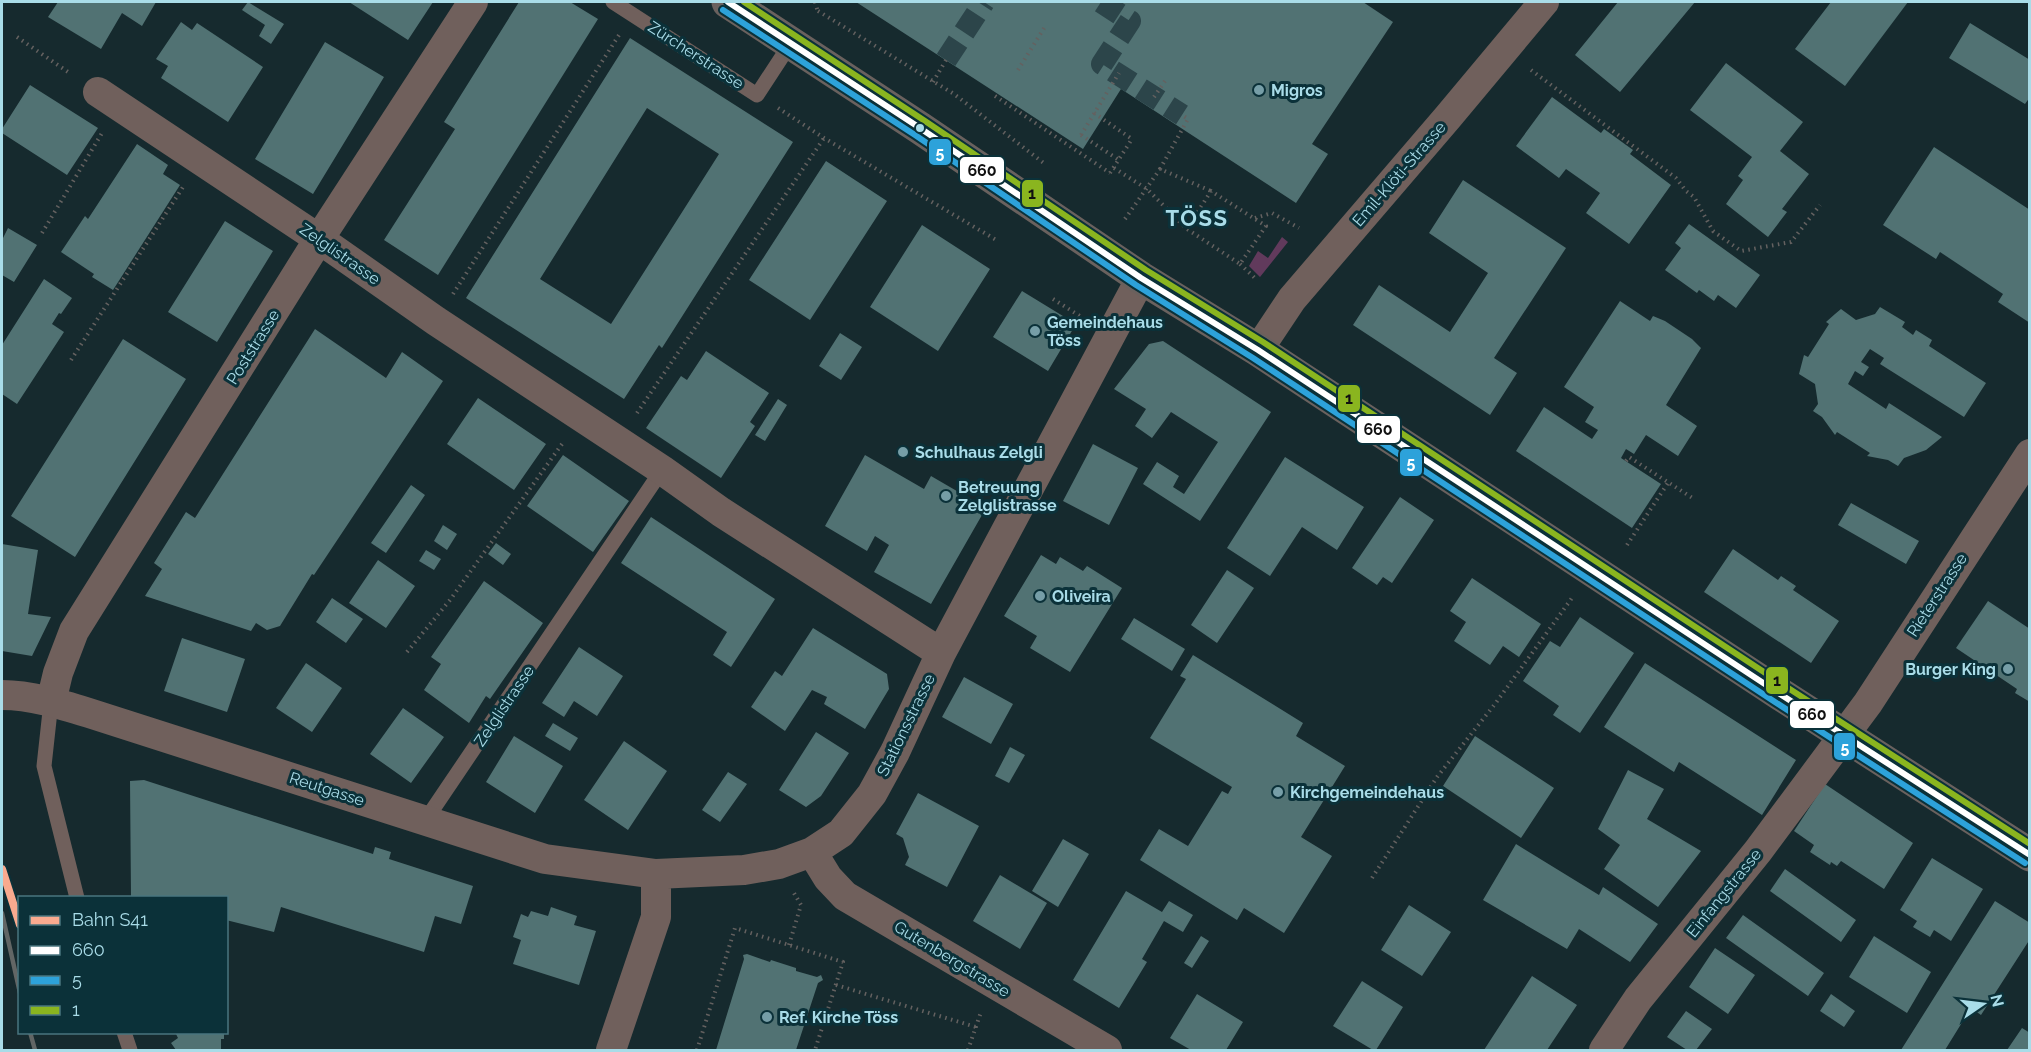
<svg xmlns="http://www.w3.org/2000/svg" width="2031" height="1052" font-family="Raleway,sans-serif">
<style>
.green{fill:#613a5c}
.building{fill:#517273;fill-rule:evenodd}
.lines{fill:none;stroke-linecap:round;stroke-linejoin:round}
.pedestrian-tunnel{stroke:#2c454a;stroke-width:22;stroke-dasharray:22 11;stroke-linecap:butt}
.path{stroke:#646160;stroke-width:4;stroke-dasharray:1.5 4.5;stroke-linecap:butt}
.service{stroke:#70605c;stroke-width:15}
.minor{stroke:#70605c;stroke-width:30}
.primary{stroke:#6a615e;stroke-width:33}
.rail{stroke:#626665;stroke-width:4.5}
.path-bridge{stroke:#646160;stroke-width:4;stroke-dasharray:1.5 4.5;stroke-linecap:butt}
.bus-1-casing{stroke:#0b3139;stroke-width:10}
.bus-2-casing{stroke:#0b3139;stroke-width:10}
.bus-3-casing{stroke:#0b3139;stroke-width:10}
.bus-1{stroke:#fff;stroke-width:6}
.bus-2{stroke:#2da2da;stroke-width:6}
.bus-3{stroke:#8ab51f;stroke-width:6}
.rail-1-casing{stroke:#0b3139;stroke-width:12}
.rail-1{stroke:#f9aa8f;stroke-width:8}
.poi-dot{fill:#769ea7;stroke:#0b3139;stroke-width:2}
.bus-dot{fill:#a9dce8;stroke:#0b3139;stroke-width:2}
.labels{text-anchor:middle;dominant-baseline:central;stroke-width:6;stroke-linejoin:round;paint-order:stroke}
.street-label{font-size:16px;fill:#a9dce8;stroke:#0b3139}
.poi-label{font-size:16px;font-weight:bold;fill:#a9dce8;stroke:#0b3139;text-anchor:start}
.district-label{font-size:22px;font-weight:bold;letter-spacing:1.5px;fill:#a9dce8;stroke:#0b3139}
.line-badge{stroke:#0b3139;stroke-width:2}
.badge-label{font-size:16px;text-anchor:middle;font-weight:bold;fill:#fff}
.pale-badge-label{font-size:16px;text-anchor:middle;font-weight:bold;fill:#111}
</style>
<rect width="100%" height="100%" fill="#162a2e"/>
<path class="green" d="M1282 237 1288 242 1260 277 1249 266 1258 251 1268 258Z"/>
<path class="building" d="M58 2H156L142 26 122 13 101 49 48 17Z
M248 2 284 24 271 44 259 36 265 25 242 10Z
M349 2H433L408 40Z
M519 2H570L598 19 438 275 384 240 455 129 444 122Z
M856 2H1363L1393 22 1312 144 1328 154 1296 203 1121 89 1083 149Z
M1618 2H1695L1620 92 1575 55Z
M1831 2H1908L1845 86 1795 49Z
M181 22 192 30 197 23 263 67 228 122 161 78 168 66 156 59Z
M1970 23 2030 60V97L2025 104 1949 58Z
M630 38 793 142 662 348 659 345 624 399 466 298ZM647 108 719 154 611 324 540 279Z
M325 42 384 77 313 194 255 159Z
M1726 63 1803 122 1780 151 1809 174 1782 209 1787 212 1768 237 1726 204 1743 180 1738 176 1752 157 1690 110Z
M30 85 98 128 67 175 2 133V129Z
M1552 97 1601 133 1604 129 1633 150 1630 154 1671 185 1629 244 1586 213 1600 193 1566 169 1559 178 1516 146Z
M137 144 168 165 163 174 180 185 113 290 92 277 94 274 61 252 85 216 88 219Z
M1934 147 2030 210V323L1998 302 2003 294 1940 252 1936 259 1883 225Z
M826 161 887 201 810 320 749 280Z
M1463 180 1566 248 1494 358 1517 373 1490 415 1353 325 1379 285 1450 332 1488 273 1429 233Z
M225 221 273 251 217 342 168 312Z
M1689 224 1760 275 1736 308 1718 295 1714 301 1699 290 1697 293 1665 270 1681 248 1675 243Z
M922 225 990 269 938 351 870 307Z
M8 228 37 245 14 282 2 275V240Z
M44 279 72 298 61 314 59 313 52 324 64 332 17 404 2 394V345Z
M1022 291 1076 324 1048 371 993 337Z
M1620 301 1650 321 1653 316 1665 321 1692 339 1701 348 1666 405 1697 426 1678 456 1646 435 1634 454 1626 449 1621 458 1661 484 1632 528 1516 451 1544 407 1592 439 1598 430 1585 422 1594 407 1564 387Z
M1880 307 1905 322 1902 327 1913 335 1916 330 1932 340 1929 346 1986 383 1964 417 1880 364 1884 358 1870 349 1861 362 1869 367 1863 376 1855 371 1848 384 1886 409 1889 403 1942 437 1926 450 1904 458 1898 466 1888 460 1867 456 1870 453 1837 432 1835 435 1822 417 1813 411 1818 404 1815 384 1799 374 1804 355 1808 357 1829 324 1826 322 1835 314 1841 309 1856 320 1875 314Z
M315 329 386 378 402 352 443 381 314 575 312 574 280 626 267 630 256 623 251 631 145 596 162 569 154 563 186 512 195 518Z
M840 333 862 347 841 380 819 366Z
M123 339 186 379 75 557 11 516Z
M1163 341 1271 412 1200 521 1143 484 1157 462 1179 476 1173 487 1184 494 1218 442 1171 412 1152 438 1135 426 1146 409 1114 389 1149 344Z
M706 351 769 393 750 422 755 426 721 478 646 428 681 376 687 380Z
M478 398 546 444 514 490 447 444Z
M778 399 787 405 765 441 755 435Z
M1093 444 1138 468 1109 525 1063 501Z
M563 455 629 501 593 552 527 506Z
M865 455 924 489 931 476 986 508 931 604 874 572 889 545 875 536 867 551 825 526Z
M1285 457 1364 507 1337 550 1302 527 1270 576 1227 548Z
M411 485 425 495 386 553 371 543Z
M1400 497 1434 520 1392 583 1383 577 1377 585 1352 568Z
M1851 503 1919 541 1906 564 1838 525Z
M651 517 775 599 731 667 713 655 727 632 621 563Z
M443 525 457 534 447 550 434 541Z
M496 543 511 554 503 565 488 554Z
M2 544 38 550 28 614 51 617 32 656 2 651Z
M1733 549 1778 580 1781 576 1796 586 1793 590 1839 621 1811 663 1704 592Z
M426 550 441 559 434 570 419 561Z
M1041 555 1056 564 1060 557 1083 571 1087 566 1122 588 1070 672 1030 648 1037 636 1004 616Z
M378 560 415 586 386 628 349 603Z
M1227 570 1254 588 1217 643 1191 625Z
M1472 578 1541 624 1519 657 1503 646 1490 665 1454 641 1466 622 1450 611Z
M484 581 543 623 490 699 486 696 469 723 424 690 441 664 431 657Z
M332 598 363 619 346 643 316 622Z
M1988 601 2030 629V702L2015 693 2017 689 1956 648Z
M1580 617 1634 653 1580 733 1553 715 1559 706 1523 681 1550 641 1560 647Z
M1134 618 1185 649 1172 671 1121 639Z
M813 628 887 674 889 689 865 729 824 704 827 697 812 690 785 731 751 707 775 671 782 676Z
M182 638 245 659 227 712 164 691Z
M579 647 623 676 597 716 574 701 564 717 542 703Z
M1193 655 1303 723 1296 736 1345 766 1301 837 1332 856 1284 933 1244 908 1237 920 1140 860 1159 829 1188 846 1222 791 1228 794 1232 787 1150 738 1186 679 1180 676Z
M306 663 342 688 312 732 276 708Z
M1645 663 1796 760 1762 815 1679 762 1674 772 1604 727Z
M964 677 1013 704 991 744 942 717Z
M403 708 444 737 411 783 370 754Z
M553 723 578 738 570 751 545 736Z
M816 732 849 753 821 796 806 807 779 790Z
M514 736 563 766 535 813 486 782Z
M1475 736 1554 788 1521 838 1443 786Z
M624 741 667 771 628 830 584 800Z
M1010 747 1025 755 1009 783 995 776Z
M1628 770 1664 789 1647 819 1701 851 1658 907 1604 869 1620 845 1598 829Z
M728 772 747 784 720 822 702 810Z
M144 780 373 854 375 847 391 852 389 859 473 886 461 924 435 916 424 952 281 907 274 932 226 920V897H131L130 781Z
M1825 784 1913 843 1884 889 1841 861 1837 866 1831 862 1830 865 1810 852 1814 845 1794 831Z
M918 793 979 826 947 887 905 865 909 857 903 838 896 834Z
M1063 839 1089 854 1058 907 1032 891Z
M1516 844 1599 895 1603 887 1658 924 1630 962 1579 929 1567 949 1483 900Z
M1932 858 1983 889 1951 941 1934 930 1930 937 1913 927 1917 921 1900 910Z
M1785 869 1856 920 1841 942 1770 891Z
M1000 875 1047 903 1020 949 973 921Z
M1126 891 1162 912 1169 901 1193 915 1183 932 1164 921 1142 959 1147 962 1119 1008 1073 980Z
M1995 901 2030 923V939L1981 1015 1971 1008 1945 1050H1901Z
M1409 905 1451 932 1422 976 1381 950Z
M551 907 577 916 574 925 596 931 579 985 513 964 521 940 513 937 521 914 528 917 531 911 548 916Z
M1743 915 1824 973 1808 996 1726 938Z
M1201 936 1209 941 1192 968 1184 963Z
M1874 936 1931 972 1907 1013 1849 977Z
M1715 948 1755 975 1728 1014 1689 987Z
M747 954 770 962 771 960 796 968V971L817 977 821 975 823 980 818 983 796 1050H716L744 959 743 955Z
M1532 976 1577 1005 1547 1050H1484Z
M1362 981 1403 1007 1376 1050H1373L1333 1026Z
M1197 994 1243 1022 1226 1050H1191L1170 1038Z
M1831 994 1855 1011 1844 1027 1820 1011Z
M1686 1011 1712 1029 1696 1050H1687L1667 1037Z
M2022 1028 2030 1033V1050H2007Z
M175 1032H224V1039H221V1050H176L171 1043 178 1038Z"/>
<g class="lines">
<path class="pedestrian-tunnel" d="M1101 2 1130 21 1102 64 1182 115
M946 60 984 2"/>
<path class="path" d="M815 2 818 12
M818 11 954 94 1045 164
M17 37 71 74
M1018 70 1046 25
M1531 70 1676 178 1686 191 1694 197 1713 231 1741 251 1791 242 1820 205
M933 82 946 60
M995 96 1110 173
M1154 97 1165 81
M778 108 824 138 998 241
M1094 113 1132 139
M1081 135 1119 73
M1114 168 1147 189 1187 229 1240 264 1266 226 1211 191 1187 229
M1160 169 1188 119 1182 115
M1255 218 1272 213 1299 228
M1125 219 1160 169 1211 191
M42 233 102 133
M1240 264 1257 280
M453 294 619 35
M1053 299 1083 318
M71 360 183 187
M637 413 824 138
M1626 461 1629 457 1694 499
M1627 545 1668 483
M407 652 450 600 562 444
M1372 878 1437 777 1495 704 1572 598
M789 945 801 905 794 893
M836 985 976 1027
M697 1050 735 928 843 962 815 1050
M968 1050 981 1012"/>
<path class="service" d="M613 2 757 95 791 43
M51 702 44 766 77 898
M425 821 662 470
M124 1032 130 1050"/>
<path class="minor" d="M98 92 319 239 436 321 662 470 721 512 941 653
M1258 350 1292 299 1448 117 1544 2
M2 695C31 695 60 704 89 713L545 859 656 874
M51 702 58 673 74 631 319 239 473 2
M812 852 828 878 845 896 1107 1050
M611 1050 656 917V874L744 870 779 864 812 852 841 833 872 794 895 752 941 653 1141 278
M1604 1050 1638 999 1758 851 1868 703 2030 454"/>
<path class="primary" d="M728 2 920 128 1141 278 1258 350 1780 694 2030 855"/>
<path class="rail" d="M2 913 20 993
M30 1032 35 1050"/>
<path class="path-bridge" d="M1081 135 1119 160
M1110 173 1132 139"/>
<defs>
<path id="bus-1" d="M728 2 920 128 1141 278 1258 350 1780 694 2030 855"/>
<path id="bus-2" d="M723 10 915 135 1136 285 1253 358 1775 702 2025 863"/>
<path id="bus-3" d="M744 2 925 121 1146 270 1263 342 1785 686 2030 844"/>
</defs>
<use href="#bus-1" class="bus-1-casing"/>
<use href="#bus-2" class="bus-2-casing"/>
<use href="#bus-3" class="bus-3-casing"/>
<use href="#bus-1" class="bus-1"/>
<use href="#bus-2" class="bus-2"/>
<use href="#bus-3" class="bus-3"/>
<defs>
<path id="rail-1" d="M2 869 20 925"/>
</defs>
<use href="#rail-1" class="rail-1-casing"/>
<use href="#rail-1" class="rail-1"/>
</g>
<g class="poi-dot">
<circle cx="1259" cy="90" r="6"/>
<circle cx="1035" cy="331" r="6"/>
<circle cx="903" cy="452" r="6"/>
<circle cx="946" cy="496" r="6"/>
<circle cx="1040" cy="596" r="6"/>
<circle cx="2008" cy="669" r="6"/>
<circle cx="1278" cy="792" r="6"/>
<circle cx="767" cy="1017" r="6"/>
</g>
<circle class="bus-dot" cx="920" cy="128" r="5"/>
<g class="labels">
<g class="street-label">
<text transform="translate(696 55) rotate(33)">Zürcherstrasse</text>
<text transform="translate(1399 174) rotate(-49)">Emil-Klöti-Strasse</text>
<text transform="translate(340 254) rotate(35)">Zelglistrasse</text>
<text transform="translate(253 347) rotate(-58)">Poststrasse</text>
<text transform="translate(1937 595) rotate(-57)">Rieterstrasse</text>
<text transform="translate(504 706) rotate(-56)">Zelglistrasse</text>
<text transform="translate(906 725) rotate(-64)">Stationsstrasse</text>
<text transform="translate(327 789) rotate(18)">Reutgasse</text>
<text transform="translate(1724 893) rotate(-51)">Einfangstrasse</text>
<text transform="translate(952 959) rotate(31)">Gutenbergstrasse</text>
</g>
<g class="poi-label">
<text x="1271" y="90">Migros</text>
<text x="1047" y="322">Gemeindehaus<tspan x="1047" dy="18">Töss</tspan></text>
<text x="915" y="452">Schulhaus Zelgli</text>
<text x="958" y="487">Betreuung<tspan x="958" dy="18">Zelglistrasse</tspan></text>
<text x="1052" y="596">Oliveira</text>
<text x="1996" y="669" text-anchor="end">Burger King</text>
<text x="1290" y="792">Kirchgemeindehaus</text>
<text x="779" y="1017">Ref. Kirche Töss</text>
</g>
<g class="district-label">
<text x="1197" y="218">TÖSS</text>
</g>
</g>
<g class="line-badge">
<rect x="928" y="138" width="24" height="28" rx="6" fill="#2da2da"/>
<rect x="959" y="156" width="46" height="28" rx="6" fill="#fff"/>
<rect x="1021" y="179" width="23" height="29" rx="6" fill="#8ab51f"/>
<rect x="1337" y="384" width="24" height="29" rx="6" fill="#8ab51f"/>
<rect x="1356" y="415" width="45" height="29" rx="6" fill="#fff"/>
<rect x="1399" y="448" width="24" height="29" rx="6" fill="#2da2da"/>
<rect x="1765" y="666" width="24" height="29" rx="6" fill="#8ab51f"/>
<rect x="1789" y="700" width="46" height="29" rx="6" fill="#fff"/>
<rect x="1833" y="732" width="23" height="29" rx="6" fill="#2da2da"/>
</g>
<g class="badge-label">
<text x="940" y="158">5</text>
<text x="1411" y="468">5</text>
<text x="1845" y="753">5</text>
</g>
<g class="pale-badge-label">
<text x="982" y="176">660</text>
<text x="1032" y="199">1</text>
<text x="1349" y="404">1</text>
<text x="1378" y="435">660</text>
<text x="1777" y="686">1</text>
<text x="1812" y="720">660</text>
</g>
<rect width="2031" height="1052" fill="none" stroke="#a9dce8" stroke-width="6"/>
<rect x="18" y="896" width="210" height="138" fill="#0b3139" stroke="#4a757f" stroke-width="1.5"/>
<rect x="30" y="916" width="30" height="9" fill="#f9aa8f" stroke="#4a757f" stroke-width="1.5"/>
<text x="72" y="926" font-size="18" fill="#a9dce8">Bahn S41</text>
<rect x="30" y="946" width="30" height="9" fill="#ffffff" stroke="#4a757f" stroke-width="1.5"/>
<text x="72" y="956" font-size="18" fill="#a9dce8">660</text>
<rect x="30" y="976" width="30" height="9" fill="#2da2da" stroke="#4a757f" stroke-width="1.5"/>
<text x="72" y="986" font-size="18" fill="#a9dce8">5</text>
<rect x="30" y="1006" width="30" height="9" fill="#8ab51f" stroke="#4a757f" stroke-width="1.5"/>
<text x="72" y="1016" font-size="18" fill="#a9dce8">1</text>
<g transform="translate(1983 1004) rotate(76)" stroke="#0b3139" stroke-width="4.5" paint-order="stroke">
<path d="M0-4.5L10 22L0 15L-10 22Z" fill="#a9dce8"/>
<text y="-9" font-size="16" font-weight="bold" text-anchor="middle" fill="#a9dce8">N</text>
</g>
</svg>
